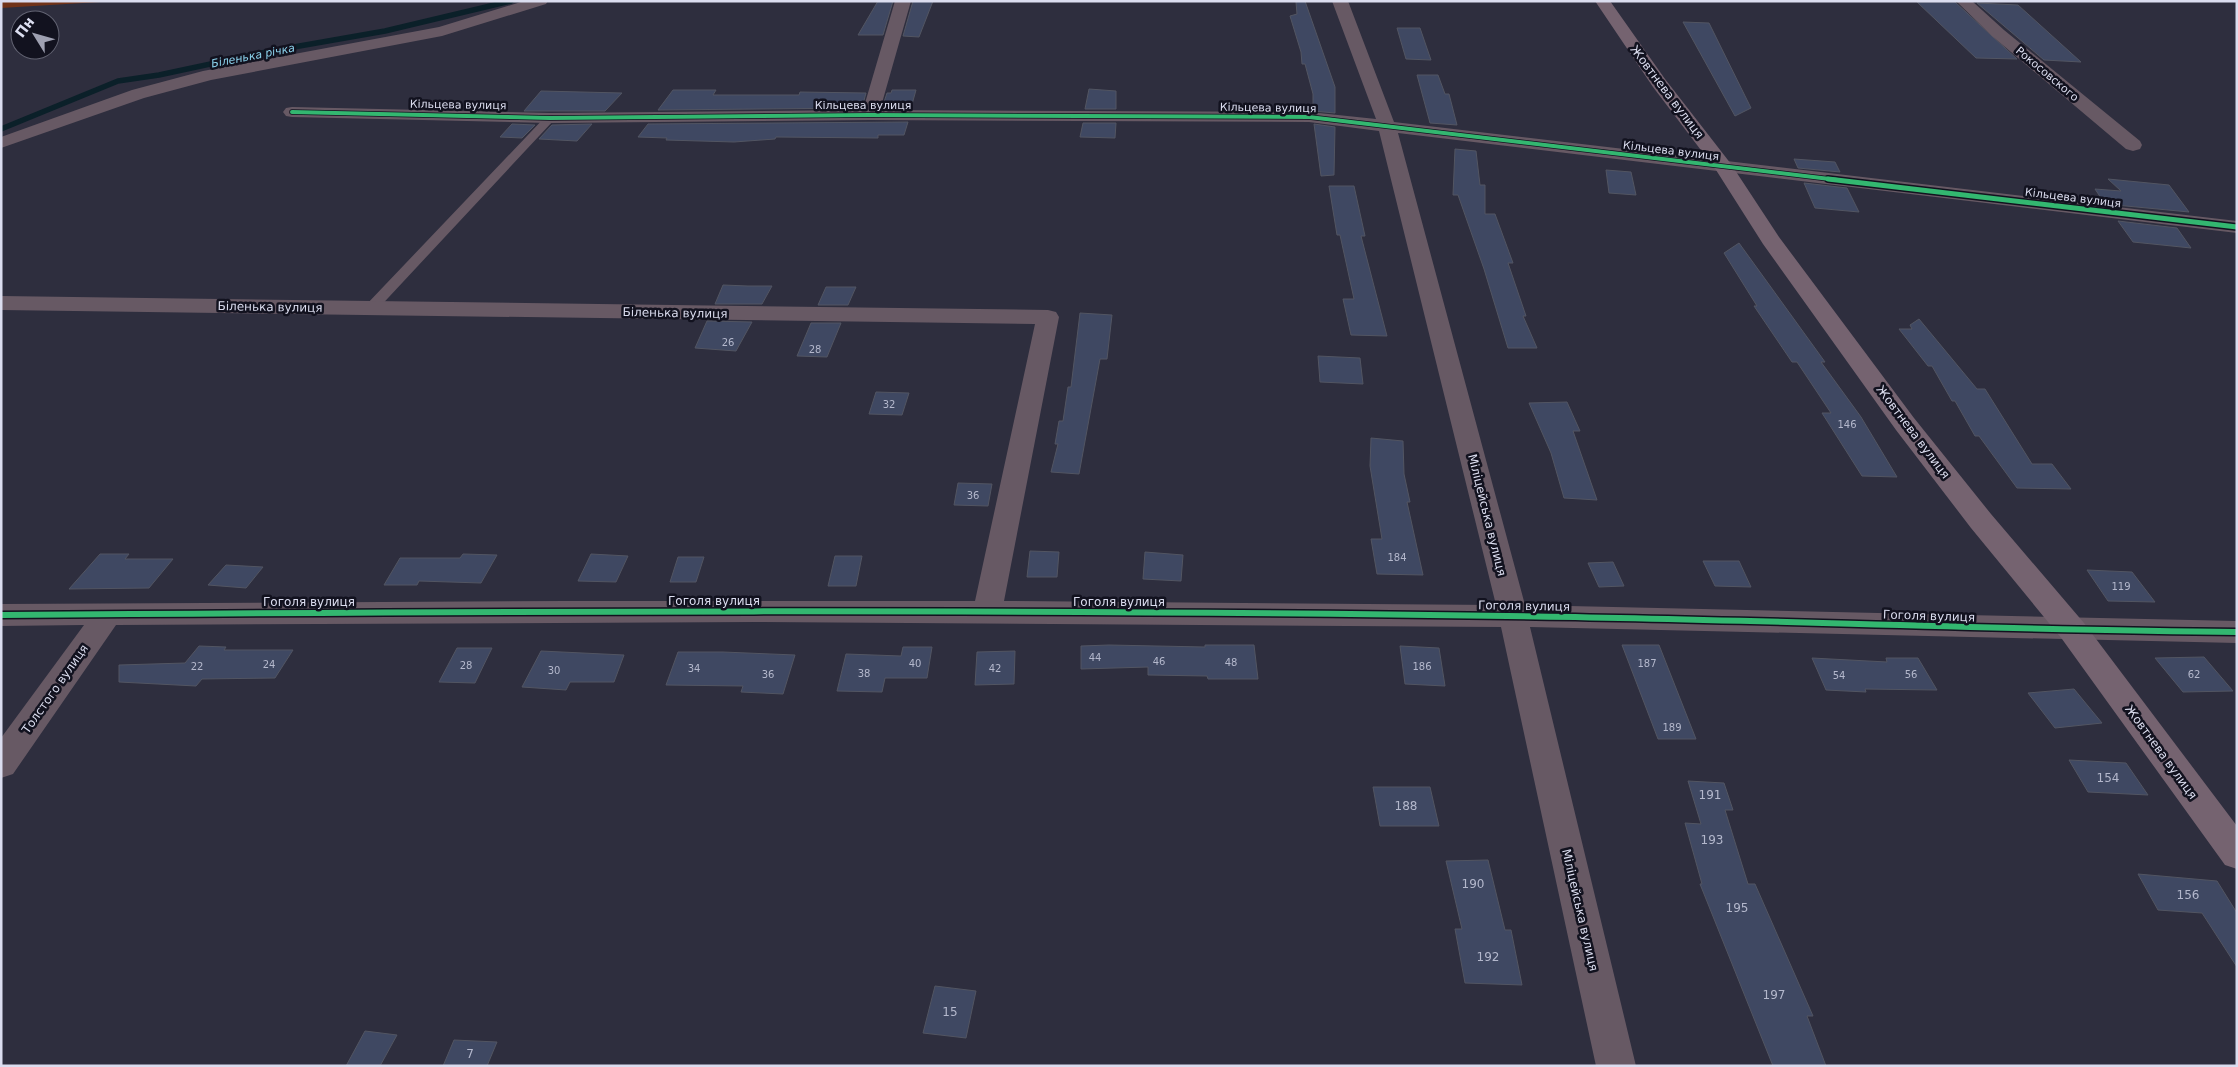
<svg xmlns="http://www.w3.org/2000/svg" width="2238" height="1067" font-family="'DejaVu Sans',sans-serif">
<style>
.green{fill:#713319}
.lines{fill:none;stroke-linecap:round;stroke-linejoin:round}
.stream{stroke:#0b2029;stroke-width:5.5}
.building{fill:#3f4862;stroke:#525562}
.lane{fill:#675964;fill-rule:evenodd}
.street{fill:#675964;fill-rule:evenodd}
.secondary{fill:#756370;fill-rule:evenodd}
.cycleway-far2-casing{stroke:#12121f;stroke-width:5.5}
.cycleway-far1-casing{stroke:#12121f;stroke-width:8}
.cycleway-casing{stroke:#12121f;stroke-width:9}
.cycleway-far2{stroke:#33b770;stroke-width:4}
.cycleway-far1{stroke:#33b770;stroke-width:5}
.cycleway{stroke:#33b770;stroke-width:6}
.labels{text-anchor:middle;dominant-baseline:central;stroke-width:5;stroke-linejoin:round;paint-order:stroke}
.number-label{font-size:10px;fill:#b4b8cc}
.far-water-label{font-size:11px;font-style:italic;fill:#8cd3ed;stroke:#12121f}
.far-street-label{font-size:11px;fill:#dbddef;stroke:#12121f}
.street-label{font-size:12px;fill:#dbddef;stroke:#12121f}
.near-number-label{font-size:12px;fill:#b4b8cc}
</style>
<rect width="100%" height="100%" fill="#2e2e3e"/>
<path class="green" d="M1 1H116L1 8Z"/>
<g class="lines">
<path class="stream" d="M1 129 118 81 159 75 271 51 385 31 511 1"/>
</g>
<path class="building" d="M878 1H893L883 35H858Z
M913 1H933L919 37 903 36Z
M1300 1H1305L1335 87V113L1313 111V94L1305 64H1302L1301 52 1290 16 1297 14 1296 2Z
M1917 2H1955L2017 59 1976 58Z
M1977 3 2018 5 2081 62 2044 60Z
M1683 22 1709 23 1751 108 1735 116Z
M1397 28H1420L1431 60 1406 59Z
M1417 75H1438L1445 94H1449L1457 125 1430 123Z
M1089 89 1116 91V109H1085Z
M673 90H716L713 95H799L800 92 866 93 862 108 658 110Z
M892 90H916L911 108H882L887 93H891Z
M541 91 622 93 605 111H524Z
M908 122 904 135H878V138L776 137 775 139 734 142 666 140 667 138 638 137 648 124Z
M1083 123H1116L1115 138 1080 137Z
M512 124 535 125 522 138 500 137Z
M592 124 577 141 539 139 552 125Z
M1314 124 1335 127 1334 175 1321 176Z
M1455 149 1476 151 1480 185H1485V214H1495L1513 263H1508L1526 316H1523L1537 348H1508L1484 269 1458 195H1453Z
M1794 159 1835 162 1840 172 1798 168Z
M1606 170 1631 172 1636 195 1609 193Z
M2108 179 2169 185 2189 212 2105 204 2095 189 2121 191Z
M1804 183 1847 188 1859 212 1815 208Z
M1329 186H1354L1365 236H1361L1387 336 1351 335 1343 299H1354L1340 235H1337Z
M2118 221 2177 228 2191 248 2133 242Z
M1739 243 1825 362H1821L1861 417 1897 477 1862 476 1822 413H1831L1797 362H1792L1754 306H1757L1724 253Z
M723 285 748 286H772L762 304H715Z
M826 287H856L848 305H818Z
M1080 313 1112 315 1107 359H1100L1079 474 1051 472 1058 444H1055L1059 421H1063L1068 387H1071Z
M1919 319 1977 389H1985L2032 464H2052L2071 489 2017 488 1979 436H1975L1955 401H1952L1932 366H1928L1899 329H1912L1910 325Z
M707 321 752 322 736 351 695 348Z
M811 323H841L827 357 797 356Z
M1318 356 1360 358 1363 384 1320 382Z
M876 392 909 393 902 415 869 414Z
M1567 402 1580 431H1573L1597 500 1564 498 1551 453 1529 403Z
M1371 438 1403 441 1404 474 1410 502H1407L1423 575 1377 574 1371 539H1382L1370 466Z
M958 483 992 484 988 506 954 505Z
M1030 551 1059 552 1057 577H1027Z
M1145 552 1183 555 1181 581 1143 579Z
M100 554H129L125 559H173L149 588 69 589Z
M463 554 497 555 481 583 419 581 417 585H384L400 558H460Z
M591 554 628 556 616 582 578 581Z
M835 556H862L856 586H828Z
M678 557H704L696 582H670Z
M1703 561H1739L1751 587 1715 586Z
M1613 562 1624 586 1599 587 1588 563Z
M226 565 263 567 246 588 208 585Z
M2087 570 2132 572 2155 602 2108 601Z
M1109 645 1205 647V645H1254L1258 679H1208L1207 676 1148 675V667L1081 669V646Z
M1622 645H1659L1696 739H1658Z
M199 646 226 647 224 650H293L275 678 202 679 196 686 119 682V665L185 663Z
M1400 646 1439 648 1445 686 1405 684Z
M903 647H932L927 678H885L882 692 837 691 846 654 901 656Z
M457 648H492L475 683 439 682Z
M541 651 624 655 614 682H570L566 690 522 687Z
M1015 651 1014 684 975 685 977 652Z
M678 652H723L795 655 783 694 741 692 743 686 666 685Z
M2204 657 2233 691 2183 692 2155 658Z
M1812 658 1887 662 1886 658H1918L1937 690 1865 689 1866 692 1826 690Z
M2074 689 2102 723 2055 728 2028 693Z
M2069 760 2126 763 2148 795 2088 792Z
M1688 781 1724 783 1733 810H1725L1748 884H1755L1813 1016H1807L1826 1066H1773L1700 884H1702L1685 823 1701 824Z
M1373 787H1430L1439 826H1380Z
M1488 860 1505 930H1511L1522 985 1465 983 1455 929H1462L1446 861Z
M2138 874 2217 881 2237 913V967L2202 913 2158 910Z
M935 986 976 991 966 1038 923 1033Z
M365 1031 397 1035 380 1066H346Z
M454 1040 497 1042 487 1066H443Z"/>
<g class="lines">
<path class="lane" d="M550 115 556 118 554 120 375 312H365L363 309 365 306 546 116Z"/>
<path class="street" d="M524 1H548L546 4 442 36 211 80 144 98 1 148V137L132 90 203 71 439 27Z
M895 1H911L880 110 1309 112 1376 119 1332 1H1348L1394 122 2237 221V233L1398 133 1525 605 2237 621V643L1530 627 1636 1066H1596L1501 627 754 622 116 625 13 774 1 778V738L84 625 1 626V604L566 601H975L1035 324 1 310V296L1048 310 1056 312 1059 317 1004 601 1496 605 1379 131 1309 122 870 120 550 123 292 117 286 116 283 112 286 108 292 107 550 113 863 110Z
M1956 1H1972L2004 30 2140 141 2142 145 2140 149 2133 151 2126 149 1992 36Z"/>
<path class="secondary" d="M1595 1H1610L1665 79 1731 164 1779 237 1914 418 1991 514 2084 623 2237 826V869L2225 865 2062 639 1971 528 1896 430 1763 244 1716 170 1653 87Z"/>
<defs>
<path id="cycleway-far2" d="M292 112 550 118 870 115 1309 117 1838 180"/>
<path id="cycleway-far1" d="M1828 179 2237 227"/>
<path id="cycleway" d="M1 615C503 611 1005 609 1507 616 1750 619 1994 630 2237 632"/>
</defs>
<use href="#cycleway-far2" class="cycleway-far2-casing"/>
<use href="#cycleway-far1" class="cycleway-far1-casing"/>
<use href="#cycleway" class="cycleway-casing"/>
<use href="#cycleway-far2" class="cycleway-far2"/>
<use href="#cycleway-far1" class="cycleway-far1"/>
<use href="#cycleway" class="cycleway"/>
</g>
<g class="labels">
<g class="number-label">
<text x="728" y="342">26</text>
<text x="815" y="349">28</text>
<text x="889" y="404">32</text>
<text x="1847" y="424">146</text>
<text x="973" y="495">36</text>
<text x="1397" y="557">184</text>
<text x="2121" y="586">119</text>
<text x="1095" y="657">44</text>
<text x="1159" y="661">46</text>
<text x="1231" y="662">48</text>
<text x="915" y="663">40</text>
<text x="1647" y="663">187</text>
<text x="269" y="664">24</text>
<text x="466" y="665">28</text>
<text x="197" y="666">22</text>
<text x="1422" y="666">186</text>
<text x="694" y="668">34</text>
<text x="995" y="668">42</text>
<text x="554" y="670">30</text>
<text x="864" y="673">38</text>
<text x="768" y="674">36</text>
<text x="1911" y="674">56</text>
<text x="2194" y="674">62</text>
<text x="1839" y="675">54</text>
<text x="1672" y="727">189</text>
</g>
<g class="far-water-label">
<text transform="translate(253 56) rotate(-11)">Біленька річка</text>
</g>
<g class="far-street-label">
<text transform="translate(2047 74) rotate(40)">Рокосовского</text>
<text transform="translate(458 105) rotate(1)">Кільцева вулиця</text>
<text x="863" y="105">Кільцева вулиця</text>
<text transform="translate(1268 108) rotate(1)">Кільцева вулиця</text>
<text transform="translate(1671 151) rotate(7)">Кільцева вулиця</text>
<text transform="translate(2073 198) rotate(7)">Кільцева вулиця</text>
</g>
<g class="street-label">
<text transform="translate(1667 92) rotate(53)">Жовтнева вулиця</text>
<text transform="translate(270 307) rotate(1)">Біленька вулиця</text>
<text transform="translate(675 313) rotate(1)">Біленька вулиця</text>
<text transform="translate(1913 432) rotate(53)">Жовтнева вулиця</text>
<text transform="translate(1487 515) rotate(76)">Міліцейська вулиця</text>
<text x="714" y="601">Гоголя вулиця</text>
<text x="309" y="602">Гоголя вулиця</text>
<text x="1119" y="602">Гоголя вулиця</text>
<text transform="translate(1524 606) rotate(1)">Гоголя вулиця</text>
<text transform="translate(1929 616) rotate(2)">Гоголя вулиця</text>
<text transform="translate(55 689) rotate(-55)">Толстого вулиця</text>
<text transform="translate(2161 752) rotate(54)">Жовтнева вулиця</text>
<text transform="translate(1580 910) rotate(77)">Міліцейська вулиця</text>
</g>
<g class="near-number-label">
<text x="2108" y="778">154</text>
<text x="1710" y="795">191</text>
<text x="1406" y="806">188</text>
<text x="1712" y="840">193</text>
<text x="1473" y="884">190</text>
<text x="2188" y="895">156</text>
<text x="1737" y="908">195</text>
<text x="1488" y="957">192</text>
<text x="1774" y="995">197</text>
<text x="950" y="1012">15</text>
<text x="470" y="1054">7</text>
</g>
</g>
<rect width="2238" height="1067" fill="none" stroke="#dbddef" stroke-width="5"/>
<g transform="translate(35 35) rotate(307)"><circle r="24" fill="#12121f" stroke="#626372"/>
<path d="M0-4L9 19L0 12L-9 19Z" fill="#9ea0b1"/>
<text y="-8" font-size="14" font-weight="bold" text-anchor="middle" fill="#dbddef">Пн</text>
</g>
</svg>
